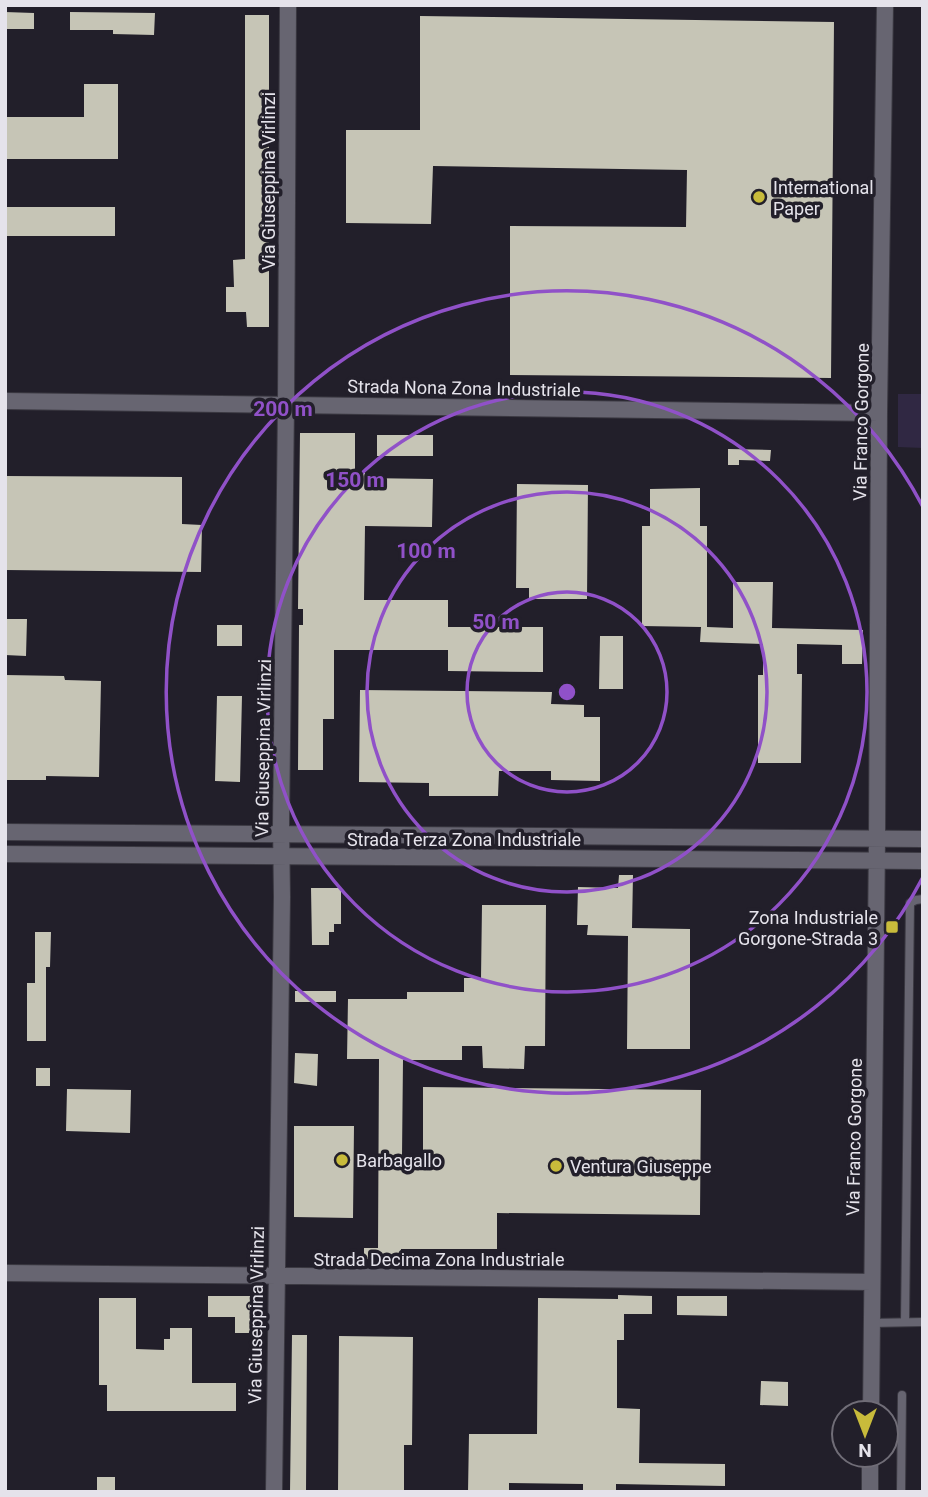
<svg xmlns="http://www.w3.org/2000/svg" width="928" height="1497" font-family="Roboto,sans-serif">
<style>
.green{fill:#302843}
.building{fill:#c6c5b6}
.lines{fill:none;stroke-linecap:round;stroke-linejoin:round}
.service-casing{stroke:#3b3942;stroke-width:10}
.minor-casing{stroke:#3b3942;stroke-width:18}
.service{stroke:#676571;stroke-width:8}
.minor{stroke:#676571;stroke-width:16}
.ring{fill:none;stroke:#9051c8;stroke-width:3.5}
.poi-dot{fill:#c8bb3b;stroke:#221f2a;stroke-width:2.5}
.labels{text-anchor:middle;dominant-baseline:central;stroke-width:7;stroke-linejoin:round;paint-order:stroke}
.street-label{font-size:18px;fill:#e5e3eb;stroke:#221f2a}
.poi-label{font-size:18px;fill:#e5e3eb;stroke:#221f2a;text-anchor:start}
.centre{fill:#9051c8;stroke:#221f2a;stroke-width:3.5}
.ring-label{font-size:21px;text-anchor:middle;font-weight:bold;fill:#9051c8;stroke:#221f2a;stroke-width:7;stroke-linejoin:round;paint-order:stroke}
</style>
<rect width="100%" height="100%" fill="#221f2a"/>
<path class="green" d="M898 394H923V448L898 447Z"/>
<path class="building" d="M5 12 34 13V29H5Z
M70 12 155 13 154 35 113 34V30H70Z
M245 15H269V327H247L246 312H226V287H234L233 260 245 259Z
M420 16 834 22 831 378 510 375V226L686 227 687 170 433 166 431 224 346 223V130H420Z
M84 84H118V159H5V117H84Z
M5 207H115V236H5Z
M300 433H355V473H365V478L433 479 432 527 365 526 364 600H448V627H543V672L448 671V650H334V719H323V770H298L299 625H303V609H298Z
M377 435H433V456H377Z
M728 449 771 450 770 461 739 460V465H728Z
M5 476 182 477V524L202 525 201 572 5 570Z
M517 484 588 485 587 599H529V588H516Z
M700 488V526H707V627L733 628V582H773L772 628 863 630 862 664H842V645L797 644V674H802L801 763H758V675H763V644L700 642 701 627 642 626V526H650V489Z
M5 619H27L26 656 5 655Z
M217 625H242V646H217Z
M600 636H623V689H599Z
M5 675 64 676 65 680 101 681 99 777 46 776V780H7V695H5Z
M360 690 552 692 551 704 584 705V717H600V781L551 780V771H499L498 796H429V783L359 782Z
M217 696H242L240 782 215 781Z
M619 875H633L632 928 690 929V1049H627L628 936 587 935 588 925H577L578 887 618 888Z
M311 888H341V924H334V932H329V945H312Z
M482 905H546L545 1046H525L524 1069 483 1068 482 1046H462V1060H403L402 1155H423V1087L701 1090 700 1215 497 1213V1249H401V1260L364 1259V1248H378L379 1059H347L348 999H407V992H464V978H481Z
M35 932H51L50 967H46V1041H27V983H35Z
M295 991H336V1002H295Z
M295 1053 318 1054 317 1086 294 1083Z
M36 1068H50V1086H36Z
M67 1089 131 1090 130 1133 66 1131Z
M294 1126H354L353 1218 294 1217Z
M618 1295 652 1296V1314H624V1340H617V1408L640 1409 639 1463 725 1464V1486L616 1484V1492H583V1484L509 1483V1492H468L469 1434H537L538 1298 618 1299Z
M208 1296H254V1333H235V1317H208Z
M677 1296H727V1316L677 1315Z
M99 1298H136V1349L164 1350V1339H170V1328H192V1383H236V1411H107V1385H99Z
M292 1335H307L306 1492H290Z
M339 1336 413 1337 412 1445H404V1492H338Z
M761 1381 788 1382V1406L760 1405Z
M97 1477H115V1492H97Z"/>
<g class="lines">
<defs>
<path id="service" d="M905 1322 910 903 916 900 923 899
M871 1323 923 1322
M901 1492 902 1395"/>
<path id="minor" d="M5 401 879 413
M5 832 923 839
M5 854 923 861
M5 1273 872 1282
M871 1413 877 839 879 413 885 5
M274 1492 282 897 281 826 286 405 288 5
M870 1492V1455"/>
</defs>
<use href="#service" class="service-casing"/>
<use href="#minor" class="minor-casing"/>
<use href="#service" class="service"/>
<use href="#minor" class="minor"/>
</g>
<g class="ring">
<circle cx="567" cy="692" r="100"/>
<circle cx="567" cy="692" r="200"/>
<circle cx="567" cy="692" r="300"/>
<path d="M923 877A401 401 0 1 1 923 507"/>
</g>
<g class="poi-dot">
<circle cx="759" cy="197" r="7"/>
<rect x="885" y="920" width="14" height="14" rx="3.5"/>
<circle cx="342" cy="1160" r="7"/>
<circle cx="556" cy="1166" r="7"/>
</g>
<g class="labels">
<g class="street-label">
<text transform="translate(268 181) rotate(-90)">Via Giuseppina Virlinzi</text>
<text transform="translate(464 388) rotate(1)">Strada Nona Zona Industriale</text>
<text transform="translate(861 422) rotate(-89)">Via Franco Gorgone</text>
<text transform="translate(263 748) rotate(-89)">Via Giuseppina Virlinzi</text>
<text x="464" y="839">Strada Terza Zona Industriale</text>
<text transform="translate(854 1137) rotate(-89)">Via Franco Gorgone</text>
<text x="439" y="1259">Strada Decima Zona Industriale</text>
<text transform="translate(256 1315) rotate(-89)">Via Giuseppina Virlinzi</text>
</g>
<g class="poi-label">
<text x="773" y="187">International<tspan x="773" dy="21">Paper</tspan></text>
<text x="878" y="917" text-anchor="end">Zona Industriale<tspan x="878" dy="21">Gorgone-Strada 3</tspan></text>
<text x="356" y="1160">Barbagallo</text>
<text x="570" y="1166">Ventura Giuseppe</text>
</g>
</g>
<circle cx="567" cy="692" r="10" class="centre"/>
<g class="ring-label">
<text x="283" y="416">200 m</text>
<text x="355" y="487">150 m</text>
<text x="426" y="558">100 m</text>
<text x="496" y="629">50 m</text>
</g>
<rect width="928" height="1497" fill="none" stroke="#e5e3eb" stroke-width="14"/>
<g transform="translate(865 1434) rotate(180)"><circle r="33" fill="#221f2a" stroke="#706d77" stroke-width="2"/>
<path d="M0-5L12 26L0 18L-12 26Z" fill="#c8bb3b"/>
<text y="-10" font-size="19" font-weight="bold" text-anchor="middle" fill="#e5e3eb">N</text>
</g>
</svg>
